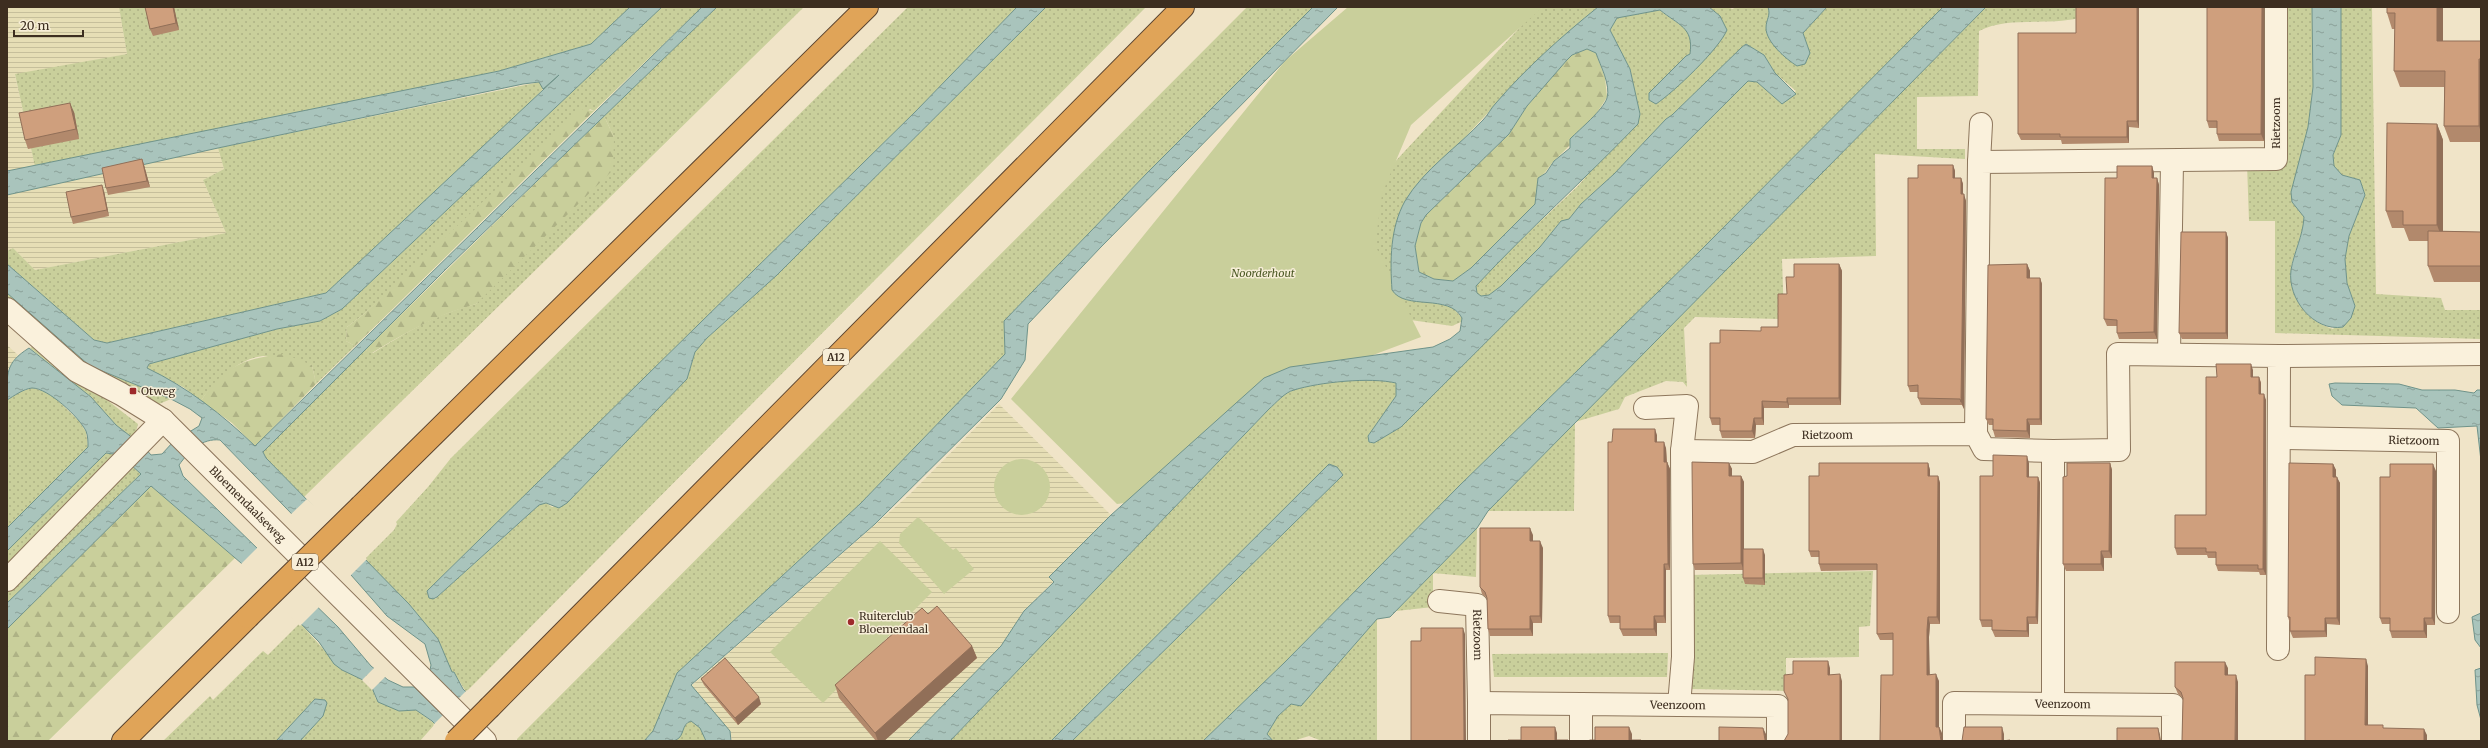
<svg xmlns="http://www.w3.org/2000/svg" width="2488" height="748" font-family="Merriweather,serif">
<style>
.farmland{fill:url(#farmland-rules)}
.grass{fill:url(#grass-dots)}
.forest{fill:url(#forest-firs)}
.green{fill:#c9cf9b}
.water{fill:url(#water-ripples);stroke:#6f938a;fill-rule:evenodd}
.pier{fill:#f0e4c8}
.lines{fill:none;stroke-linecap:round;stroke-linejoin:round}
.minor-casing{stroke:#8d765c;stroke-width:24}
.highway-casing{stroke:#5b4430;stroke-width:24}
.minor{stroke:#faf1dc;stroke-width:22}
.highway{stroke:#e0a458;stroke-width:22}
.highway-bridge-casing{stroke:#5b4430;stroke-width:24;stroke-linecap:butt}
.highway-bridge{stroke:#e0a458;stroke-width:22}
.wall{fill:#b2896c}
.shaded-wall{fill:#916f58}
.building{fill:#cf9f7d;stroke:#916f58}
.poi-dot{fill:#9e2a2b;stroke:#f7eed8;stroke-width:1.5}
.labels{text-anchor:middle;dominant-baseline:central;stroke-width:3;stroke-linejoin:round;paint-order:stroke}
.shield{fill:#f7eed8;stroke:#756857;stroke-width:1}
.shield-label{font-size:10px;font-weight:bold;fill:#3d2e20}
.street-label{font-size:11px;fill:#3d2e20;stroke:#f7eed8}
.park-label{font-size:11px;font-style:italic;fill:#4d5a26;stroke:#f7eed8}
.poi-label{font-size:11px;fill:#3d2e20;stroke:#f7eed8;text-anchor:start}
</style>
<defs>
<pattern id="farmland-rules" width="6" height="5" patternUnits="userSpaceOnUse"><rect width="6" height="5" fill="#e6deb5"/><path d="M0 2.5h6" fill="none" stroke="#c6bf9b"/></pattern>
<pattern id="grass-dots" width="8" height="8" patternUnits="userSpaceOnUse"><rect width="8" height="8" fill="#c9cf9b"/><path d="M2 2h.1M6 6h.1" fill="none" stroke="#aeb285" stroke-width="1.8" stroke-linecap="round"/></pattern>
<pattern id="forest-firs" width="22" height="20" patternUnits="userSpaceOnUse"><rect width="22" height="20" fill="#c9cf9b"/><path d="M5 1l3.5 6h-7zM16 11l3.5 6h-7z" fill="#aeb285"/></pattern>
<pattern id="water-ripples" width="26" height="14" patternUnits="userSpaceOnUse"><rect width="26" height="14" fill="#a9c4bc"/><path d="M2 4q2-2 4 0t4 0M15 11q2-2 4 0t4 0" fill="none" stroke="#8ba098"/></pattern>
</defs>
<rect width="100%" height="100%" fill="#f0e4c8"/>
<path class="farmland" d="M7 7H119L127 54 15 75 35 167 7 171Z
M218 148 224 169 203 180 226 233 35 270 13 248 7 251V195Z
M7 345 18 355 7 371Z
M999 404 1111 515 1050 577 1054 581 1024 611 1001 646 908 741H732L730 731 691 686 909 495Z"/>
<path class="grass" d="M119 7H630L591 44 499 71 35 167 15 74 127 54Z
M662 7H702L594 111 590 109 364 314 347 327 346 341 355 346 316 384 312 365C298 362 280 356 266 356 241 356 213 382 201 401L183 387 147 369 149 364 277 329 320 321 342 309Z
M717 7H804L304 497 266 458 263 452 266 448 365 350 373 353C407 332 436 314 476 304L614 137 604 116Z
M908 7H1017L915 112 427 591 435 599 539 505 546 503 552 507 567 503 687 379 695 352 707 338 777 275 1046 7H1146L466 692 454 672 452 673 438 639 409 604 364 560 394 530 397 524 396 522 428 487 451 458Z
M1247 7H1313L1148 172 1004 321 1005 354 860 504 677 673 653 731 644 741H515Z
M1539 7H1598L1523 75 1406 201 1392 241V290L1452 307 1462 318 1461 322 1452 326 1397 318 1365 266 1370 200 1391 166Z
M1709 7H1729L1732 9 1737 7H1768L1771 13C1765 34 1772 45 1788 57L1808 48 1803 33 1827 7H1943L1700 251 1459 486 1284 663 1203 741H1072L1343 475 1337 467 1329 464 1051 741H950L1269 409C1276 403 1285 392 1294 390 1320 382 1370 377 1396 383V396L1368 436 1369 442 1374 443 1401 427 1748 81 1757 82 1782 104 1796 91 1775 73 1764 55 1746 44 1742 47 1672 115 1666 119 1614 174 1581 204 1569 219 1561 221 1540 247 1501 286 1489 295 1481 296 1477 293 1476 286 1509 251 1578 186 1640 114 1630 69 1610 30 1617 18 1660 10C1679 27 1694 25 1690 54L1654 88 1656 104 1691 72 1720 16Z
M1986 7H2079V18C2047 26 2008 16 1979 31L1978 96 1917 97V149H1965V159L1875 154 1876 256 1782 259 1784 319 1695 317 1684 328 1687 387 1683 382 1666 381 1625 397 1619 409 1575 422 1574 511H1488Z
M2283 7H2312L2313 87 2308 127 2292 202 2304 217C2303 238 2292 254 2291 271 2289 299 2308 322 2333 329L2355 306 2347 283 2345 259 2349 236 2365 195 2360 180 2342 175 2334 167 2333 155 2341 135V7H2372L2376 294 2441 298 2445 310H2481V339L2275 333V221H2249L2247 164 2281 162Z
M540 82 543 89 533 100 326 293 107 343 94 340 7 264V251L13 248 35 270 226 233 203 180 224 169 218 148Z
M7 293 90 366 171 399 159 404 89 371 7 303Z
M36 345 138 424 134 439 116 425 91 397 30 348Z
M32 388 49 392 79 421 86 432 88 447 7 528V400L19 392Z
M106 453 120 455 141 474 7 603V551Z
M1477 528 1476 577 1433 573V607L1396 611Z
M1873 571 1870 626 1859 627V657L1786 658V691L1691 689 1689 575Z
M1377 619V741H1322L1309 736 1293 741H1273L1267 734 1278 716 1291 704 1301 706Z
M300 623 342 670 361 679 372 688 376 699 399 711 416 710 435 724 420 741H300L323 716 320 699H315L276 741H163L210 696 213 700 263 651 268 655Z
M1668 653 1667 677H1494L1492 654Z
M691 721 700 728 706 741H676C683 735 681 724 691 721Z"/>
<path class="forest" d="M1587 49 1596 53 1605 78 1607 97C1593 121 1575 141 1555 160 1548 166 1547 173 1538 178L1535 204 1471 268 1453 281 1434 279 1419 272 1415 246 1421 223 1426 215 1509 134 1527 106 1567 60 1572 55Z
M581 109 594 111 355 346 346 341 347 327 364 314Z
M604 116 614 137 613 170 476 304C436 315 407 332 372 353L365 350Z
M284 354 312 365 316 384 255 446 232 423 201 401C223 366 245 358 284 354Z
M151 486 235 558 48 741H7V629Z"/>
<path class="green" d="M1348 7H1543L1411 125 1382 194 1375 245 1421 337 1267 395 1140 501 1117 504 1011 399 1285 61Z
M994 487a28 28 0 1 1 56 0a28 28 0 1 1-56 0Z
M918 517 953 550 956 548 974 569 944 594 899 543 900 534Z
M880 541 932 592 823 703 770 652Z"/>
<path class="water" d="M630 7H662L342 309 320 321 277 329 149 364 147 368C187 387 223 415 255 446L702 7H717L446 269 263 452 266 458 409 604 438 639 452 672H454L463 689 515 740 500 741 430 670 431 665 425 644 387 616 351 575 220 440C202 438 189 451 179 465L183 476 338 627 371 666 388 680 403 687H414L469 741H452L432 721 416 710 399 711 378 702 372 688 365 681 342 670 334 664 319 642 241 563 151 486 7 629V603L141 474 130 464 145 448 151 455 162 454 173 442 199 426 202 418 190 409 171 399 90 366 7 293V264L94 340 107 343 326 293 559 75 543 89 539 82 523 84 218 148 7 195V171L499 71 591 44Z
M1017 7H1046L777 275 707 338 695 352 687 379 567 503 559 508 546 503 539 505 437 597 433 599 429 598 427 591 915 112Z
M1313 7H1338L1101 247 1028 324 1025 360 1001 399 875 524 691 685 730 731 731 741H706L700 728 691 721C681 724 685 736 676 740 668 744 652 741 644 741L653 731 677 673 860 504 1005 354 1004 321 1148 172Z
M1598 7H1709L1720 16 1727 30C1719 49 1674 92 1656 104L1649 100V93L1686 56 1690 54C1694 27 1678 25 1660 10L1617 18 1610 30 1630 69 1640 114 1638 124C1585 179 1528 230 1476 286L1477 293 1481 296 1489 295 1501 286 1540 247 1561 221 1569 219 1581 204 1614 174 1666 119 1672 115 1742 47 1746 44 1764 55 1775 73 1796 94 1782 104 1757 82 1748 81 1401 427 1374 443 1369 442 1368 436 1396 396V383C1370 377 1320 382 1294 390 1285 392 1276 403 1269 409L950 741H908L1001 646 1024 611 1054 582 1049 577 1111 515 1264 378 1290 367 1433 347 1450 339 1460 331 1462 318C1449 293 1405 311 1392 290 1390 261 1390 228 1405 201 1424 169 1458 147 1483 120 1488 115 1491 108 1496 103 1526 68 1562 36 1598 7ZM1587 49 1596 53C1600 65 1611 85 1607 98 1603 110 1580 129 1570 139V148L1554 161 1546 173 1538 178 1535 204 1471 268 1453 281 1434 279 1419 272 1415 246 1421 223 1426 215 1509 134 1527 106 1567 60 1572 55Z
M1768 7H1827L1803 33 1810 53 1805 64 1797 66C1786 59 1766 42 1766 28 1766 19 1771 16 1768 7Z
M1943 7H1986L1488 511 1477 528 1390 617 1377 619 1301 706 1291 704 1278 716 1267 734 1273 741H1203L1284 663 1459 486 1700 251Z
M2312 7H2341V135L2333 155 2334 166 2342 175 2360 180 2365 195 2349 236 2345 259 2347 283 2355 306 2351 318 2343 327C2314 332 2287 299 2291 270 2294 252 2303 236 2304 217L2292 202 2291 192 2308 127 2313 87Z
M29 348 91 397 116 425 134 439 120 455 106 453 7 551V528L88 447C88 442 88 436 86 431 79 417 48 388 32 388 23 389 14 396 7 400 7 374 5 363 29 348Z
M2335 383 2399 384 2422 390H2455L2474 393 2477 390H2481V461L2477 426 2438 428 2416 408 2342 405 2332 396 2329 384Z
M1329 464 1337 467 1343 475 1072 741H1051Z
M2481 613V648L2475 640 2472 617Z
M2481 668V720L2477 705 2475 670Z
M315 699 325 700 327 703 323 716 300 741H276Z"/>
<path class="pier" d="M307 499 367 559 350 576 289 516Z
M259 546 320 606 300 626 240 565Z
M375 667 386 676 372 690 362 680Z
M467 690 517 739V741H498L457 700Z
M444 714 470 740 450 741 433 725Z"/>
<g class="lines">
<defs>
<g id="minor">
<path d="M1979 162 1981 124"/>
<path id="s1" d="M7 309 77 371 121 394 163 420 485 741"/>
<path d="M2169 354 2172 162"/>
<path d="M2279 356 2481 354"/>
<path d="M1645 408 1687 406 1682 451"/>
<path d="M1976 434 1979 162 2276 159V7"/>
<path id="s2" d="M2280 438 2448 441V612"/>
<path d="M7 580 163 420"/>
<path id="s3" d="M1439 601 1477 605 1479 703"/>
<path d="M2053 703V451"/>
<path id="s4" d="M1679 705 1683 657 1682 451 1753 452 1793 435 1976 434 1984 449 2053 451 2119 450 2118 354 2279 356 2278 649"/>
<path d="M1479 741V703L1581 704"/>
<path id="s5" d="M1581 741V704L1778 706V741"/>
<path id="s6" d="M1954 741V703L2173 705V741"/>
</g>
<path id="highway" d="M361 506 867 7
M490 707 1183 7
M123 741 248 617"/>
</defs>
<use href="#minor" class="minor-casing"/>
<use href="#highway" class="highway-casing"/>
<use href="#minor" class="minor"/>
<use href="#highway" class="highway"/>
<defs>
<path id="highway-bridge" d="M248 617 361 506
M456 741 490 707"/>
</defs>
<use href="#highway-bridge" class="highway-bridge-casing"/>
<use href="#highway-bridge" class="highway-bridge"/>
</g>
<path class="wall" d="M145 7H174L179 30 153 36 150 29Z
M2139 7V128L2129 127V143L2062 144 2061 140H2021L2018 134 2076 33Z
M2264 7V141H2219L2217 134V128H2209L2207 121Z
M2443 7V41H2481V142H2450L2444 126V87H2400L2394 71 2395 29H2392L2387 13Z
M74 112 79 139 28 149 25 140Z
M2437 124 2443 140V231L2481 232V282H2434L2428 266V241H2409L2404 228H2392L2386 211Z
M142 159 144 165 150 187 108 195 106 188Z
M1953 165 1955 171V178H1961L1963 184V194L1966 201 1964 409 1962 405H1921L1918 398V392H1910L1908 386 1918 178Z
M2152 166 2154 173V178H2157L2159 185 2157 339H2119L2117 333V326H2107L2104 319 2117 178Z
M104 191 109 216 73 224 71 217Z
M2226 232 2228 238V339H2182L2179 333Z
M1839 264 1842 271 1841 405H1789V408H1764V425H1756L1755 438H1722L1720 431V425H1712L1710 418 1720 343 1761 331 1778 327 1787 294 1794 277Z
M2027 264 2030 271V278H2040L2042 284V425H2030V438L1995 437 1993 430V425H1989L1986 419Z
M2253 370V377H2259L2261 383V394L2266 400V575H2260L2259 572 2218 571 2216 565V558H2208L2207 555H2177L2175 548 2206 515 2217 377Z
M1657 435V442L1666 448 1667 462 1670 469V570H1666V623H1657V636H1623L1620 629V623H1610L1608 616Z
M1729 463 1732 469V476H1741L1744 482V549L1765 555V585L1745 584 1743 578V570H1695L1693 564Z
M1928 463 1930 470V476H1938L1940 483V624H1930L1929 637V675L1939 681V727L1942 733 1893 675V640H1880L1877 634V570L1821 571 1819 564V557H1811L1809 551 1819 476Z
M2029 463V477H2038L2040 483 2038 624H2029V637H1995L1992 630V627H1982L1980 620 1993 476Z
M2110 463 2112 470V558H2104V571H2066L2063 564 2067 476Z
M2333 464 2336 470V477L2340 483V625L2327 624V637L2293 638 2290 631V624L2288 617Z
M2436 471 2435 625H2427V638H2392L2390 631V624H2382L2380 618 2390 477Z
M1533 535V541L1543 548 1542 623H1533V636H1490L1488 629 1487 598 1482 594 1480 587Z
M928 614 972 646 977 658 884 741H876L839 698 835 685Z
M2228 668V675L2238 682 2182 740 2183 698 2178 694 2175 687Z
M701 679 761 704 738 725 704 685Z"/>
<path class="shaded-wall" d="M173 7H174L179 30 176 23Z
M2137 7H2139V128L2137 121Z
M2262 7H2264V141L2261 134Z
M2437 7H2443V57L2437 41Z
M2479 59 2481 65V132L2479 126Z
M70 103 74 112 79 139 76 129Z
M2127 121 2129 127V143L2127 137Z
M2437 124 2443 140V241L2437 225Z
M142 159 144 165 150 187 147 181Z
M1953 165 1955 171V184L1953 178Z
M2152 166 2154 173V185L2152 178Z
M1961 178 1963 184V201L1961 194Z
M2157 178 2159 185 2157 339 2154 332Z
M102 185 104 191 109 216 107 210Z
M1964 194 1966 201 1964 409 1961 402Z
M2226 232 2228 238V339L2226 333Z
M1839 264 1842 271 1841 405 1839 398Z
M2027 264 2030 271V284L2027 278Z
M2040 278 2042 284V425L2040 419Z
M2251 364 2253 370V384L2251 377Z
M2259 377 2261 383V400L2259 394Z
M2264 394 2266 400V575L2263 569Z
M1787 398 1789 405V408L1787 402Z
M1762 401 1764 408V425L1762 418Z
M1754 418 1756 425 1755 438 1752 431Z
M2027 419 2030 425V438L2027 431Z
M1655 429 1657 435V448L1655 442Z
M1664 442 1666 448 1667 469 1664 462Z
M2027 456 2029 463V484L2027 477Z
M1667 462 1670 469V570L1668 564Z
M1729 463 1732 469V482L1729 476Z
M1928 463 1930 470V483L1928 476Z
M2110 463 2112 470V558L2109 551Z
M2333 464 2336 470V483L2333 477Z
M2433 464 2436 471 2435 625 2432 618Z
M1741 476 1744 482V570L1741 563Z
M1938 476 1940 483V624L1937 617Z
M2038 477 2040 483 2038 624 2036 617Z
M2337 477 2340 483V625L2337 618Z
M1530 528 1533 535V548L1530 541Z
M1540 541 1543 548 1542 623 1540 616Z
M1763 549 1765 555V585L1763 578Z
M2101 551 2104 558V571L2101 564Z
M1664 564 1666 570V623L1664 616Z
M1530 616 1533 623V636L1530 629Z
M1654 616 1657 623V636L1654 629Z
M1928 617 1930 624 1929 637 1930 681 1927 675V630Z
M2027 617 2029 624V637L2027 631Z
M2325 618 2327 624V637L2325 631Z
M2424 618 2427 625V638L2424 631Z
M1463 628 1465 634 1466 741H1464Z
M972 646 977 658 884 741H878L875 733Z
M2366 659 2368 666V732L2365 725Z
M1828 661 1830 668V681L1828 675Z
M2225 662 2228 668V681L2225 675Z
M1840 674 1842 681V741H1840Z
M1936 674 1939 681V733L1936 727Z
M2236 675 2238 682V741H2235Z
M759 697 761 704 738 725 735 718Z
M1555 727 1557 733V741L1555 740Z
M1629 727 1632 734V741H1629Z
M1939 727 1942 733 1943 741H1941Z
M2002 727 2004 734V741H2002Z
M1763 728 1766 734V741H1765Z
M2158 728 2160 735 2161 741H2160Z
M2424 729 2427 735V741H2424Z"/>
<path class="building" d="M145 7H173L176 23 150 29Z
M2076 7H2137V121H2127V137H2060V134H2018V33H2076Z
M2207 7H2262L2261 134H2217V121H2207Z
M2387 7H2437V41H2481V59H2479V126H2444L2445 71H2394L2395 13H2387Z
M70 103 76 129 25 140 19 113Z
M2387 123 2437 124V225H2403V211H2386Z
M142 159 147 181 106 188 102 168Z
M1918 165H1953V178H1961V194H1964L1961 402 1960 399 1918 398V385L1908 386V178H1918Z
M2117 166H2152V178H2157L2154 332 2117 333V320L2104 319 2105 178H2117Z
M102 185 107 210 71 217 66 192Z
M2428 231 2481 232V266H2428Z
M2181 232H2226V333H2179Z
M1794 264H1839V398H1787V402L1762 401V418H1754L1752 431H1720V418H1710V343H1720V330L1761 331V327H1778V294H1787L1786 277H1794Z
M2027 264V278H2040V419H2027V431L1993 430V419H1986L1988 265Z
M2216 364H2251V377H2259V394H2264L2263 569H2258V565H2216V552H2206V548H2175V515H2206V377H2217Z
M1613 429H1655V442H1664V462H1667L1668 564H1664V616H1654V629H1620V616H1608V442H1612Z
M1993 455 2027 456V477H2038L2036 617H2027V631L1992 630V620H1980V476H1993Z
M1692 462 1729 463V476H1741V563L1693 564Z
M1819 463H1928V476H1938L1937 617H1928L1927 630V675L1936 674V727H1939L1941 741H1880L1881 675H1893V633L1877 634V564H1819V551H1809V476H1819Z
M2067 463H2110L2109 551H2101V564H2063V477L2067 476Z
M2289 463 2333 464V477H2337V618H2325V631H2290V617H2288Z
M2390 464H2433L2432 618H2424V631H2390V618H2380V477H2390Z
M1480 528H1530V541H1540V616H1530V629H1488L1487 598 1485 592 1480 587Z
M1743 549H1763V578H1743Z
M937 606 972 646 875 733 835 685 922 608 928 614Z
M1421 628H1463L1464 741H1411V641H1421Z
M2315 657 2366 659 2365 725H2383V728L2424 729V741H2305V675H2315Z
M725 658 759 697 735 718 701 679Z
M1793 661H1828V675L1840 674V741H1784L1788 734V699L1784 691V675L1793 674Z
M2175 662H2225V675H2236L2235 741H2181L2182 740 2183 698 2181 692 2175 687Z
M1521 727H1555V740H1568V741H1508V740H1521Z
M1595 727H1629V740H1641V741H1588L1590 740H1595Z
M1719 727 1763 728 1765 740V741H1709H1719Z
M1964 727H2002V741L2010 740V741H1962Z
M2117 728H2158L2160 741H2107H2117Z"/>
<g class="poi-dot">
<rect x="129" y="387" width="8" height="8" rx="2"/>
<circle cx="851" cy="622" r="4"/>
</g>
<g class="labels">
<g class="shield">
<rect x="823" y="349" width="26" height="16" rx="3"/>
<rect x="292" y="554" width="26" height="16" rx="3"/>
</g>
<g class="shield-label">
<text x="836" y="357">A12</text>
<text x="305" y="562">A12</text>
</g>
<g class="street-label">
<text transform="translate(2276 123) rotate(-90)">Rietzoom</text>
<text stroke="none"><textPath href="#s4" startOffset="403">Rietzoom</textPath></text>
<text stroke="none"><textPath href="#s2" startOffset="134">Rietzoom</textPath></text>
<text stroke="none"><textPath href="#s1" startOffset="312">Bloemendaalseweg</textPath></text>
<text stroke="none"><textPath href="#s3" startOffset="68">Rietzoom</textPath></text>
<text stroke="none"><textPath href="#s6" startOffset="147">Veenzoom</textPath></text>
<text stroke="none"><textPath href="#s5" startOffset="134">Veenzoom</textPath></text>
</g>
<g class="park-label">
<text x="1263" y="273">Noorderhout</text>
</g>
<g class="poi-label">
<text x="141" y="391">Otweg</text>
<text x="859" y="616">Ruiterclub<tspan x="859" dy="13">Bloemendaal</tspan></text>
</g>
</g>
<rect width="2488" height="748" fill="none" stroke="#3d2e20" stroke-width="16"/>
<path d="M14 30v6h69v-6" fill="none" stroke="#3d2e20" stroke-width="2"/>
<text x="20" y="30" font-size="12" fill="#3d2e20" stroke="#f7eed8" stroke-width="3" paint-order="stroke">20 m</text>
</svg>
